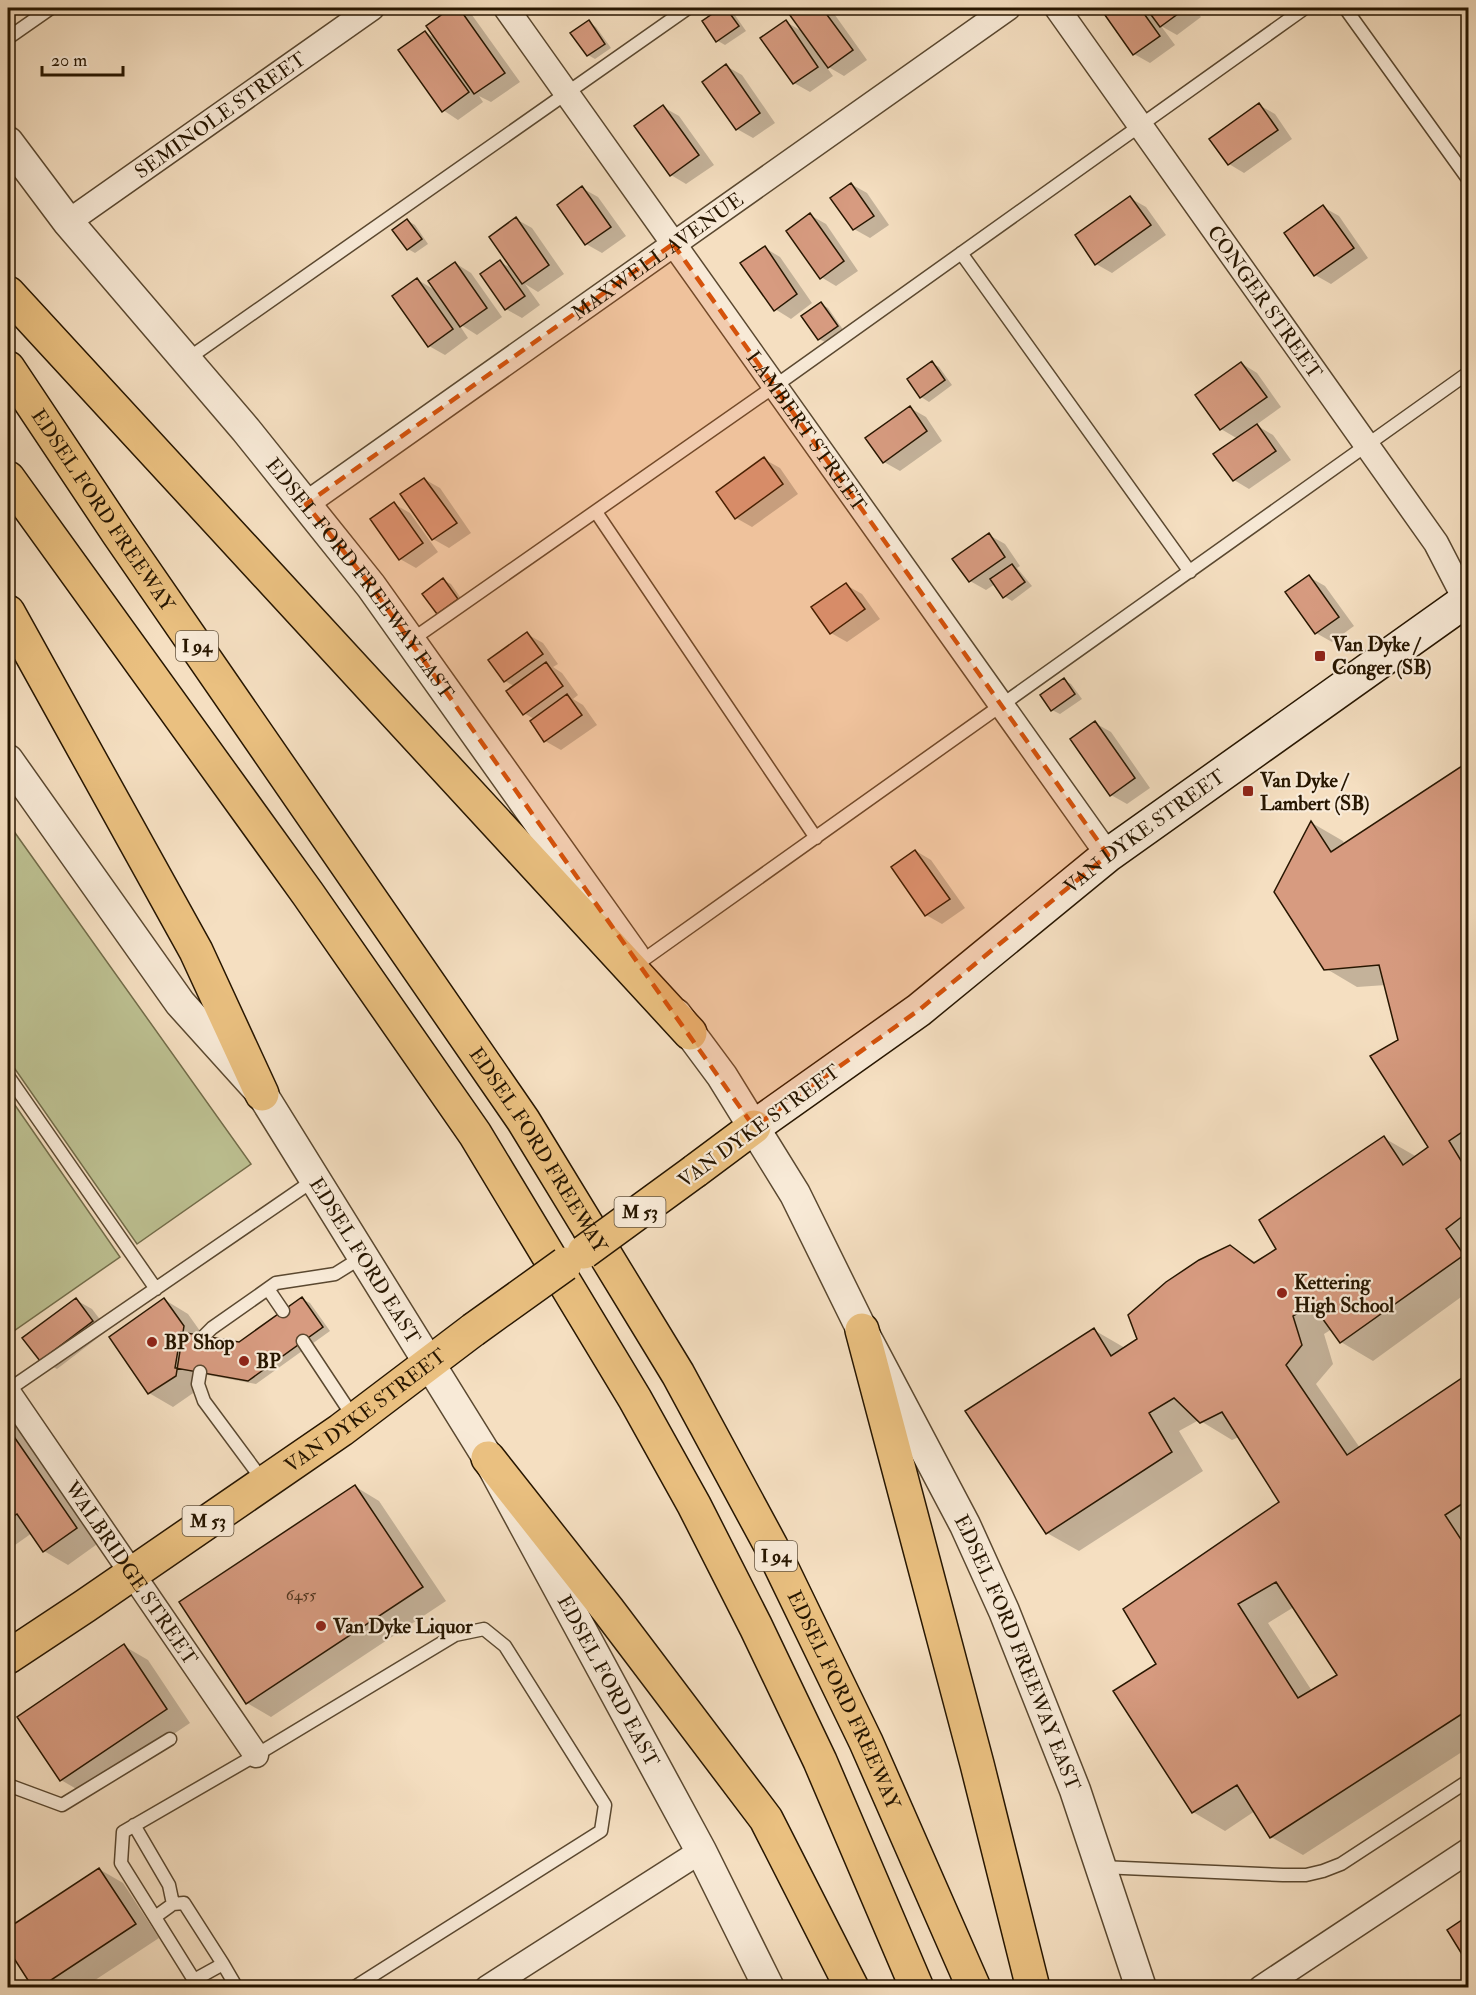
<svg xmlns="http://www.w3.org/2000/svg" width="1476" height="1995" font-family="'IM FELL Double Pica',serif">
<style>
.green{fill:#bdc192;stroke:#726c49;stroke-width:1.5}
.shadow{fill:#0003;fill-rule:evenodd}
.building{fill:#d79b80;stroke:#271600;stroke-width:1.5;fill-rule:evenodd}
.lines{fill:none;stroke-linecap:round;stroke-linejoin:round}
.service-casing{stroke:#5a4830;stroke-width:15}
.minor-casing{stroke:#5a4830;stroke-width:27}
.tertiary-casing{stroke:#5a4830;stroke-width:33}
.secondary-casing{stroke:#271600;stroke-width:36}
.primary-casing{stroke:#271600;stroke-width:36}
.motorway-casing{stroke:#271600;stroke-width:36}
.service{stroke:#f8ead7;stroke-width:12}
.minor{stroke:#f8ead7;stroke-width:24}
.tertiary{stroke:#f8ead7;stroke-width:30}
.secondary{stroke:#f8ead7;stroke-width:33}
.primary{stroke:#eac080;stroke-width:33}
.motorway{stroke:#eac080;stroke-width:33}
.primary-bridge-casing{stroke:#271600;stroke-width:36;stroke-linecap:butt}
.primary-bridge{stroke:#eac080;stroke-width:33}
.marked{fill:#d5520b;fill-opacity:0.2;stroke:#d5520b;stroke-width:4.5;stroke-dasharray:12 8;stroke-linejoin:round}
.poi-dot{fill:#8f2418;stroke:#f8ead7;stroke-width:2}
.labels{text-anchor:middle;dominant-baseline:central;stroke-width:4.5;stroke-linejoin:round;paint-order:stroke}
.number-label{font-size:16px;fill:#533720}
.shield{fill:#f8ead7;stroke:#665640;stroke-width:1.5}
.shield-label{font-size:18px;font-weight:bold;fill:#271600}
.street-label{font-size:20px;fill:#271600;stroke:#f8ead7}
.poi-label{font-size:20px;font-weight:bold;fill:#271600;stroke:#f8ead7;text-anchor:start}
</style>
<rect width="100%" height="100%" fill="#f5dfc1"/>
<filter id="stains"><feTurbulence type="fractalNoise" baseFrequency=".00333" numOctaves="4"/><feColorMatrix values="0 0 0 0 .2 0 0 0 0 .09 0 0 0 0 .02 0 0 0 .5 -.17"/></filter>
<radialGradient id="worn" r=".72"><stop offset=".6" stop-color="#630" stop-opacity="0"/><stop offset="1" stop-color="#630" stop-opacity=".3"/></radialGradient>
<path class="green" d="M8 823 251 1164 137 1244 8 1059Z
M8 1095 120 1257 8 1335Z"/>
<path class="shadow" d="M454 8H459L472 15 520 82 491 102 479 96 483 102 458 120 443 110 425 32 437 39 428 26Z
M561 8H578L571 13Z
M723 8 732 11 746 31 725 45 718 41 704 21Z
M801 8H830L867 60 844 76 825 65 833 76 810 92 794 83 762 39 786 22 805 33 791 14Z
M1102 8H1194L1201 17 1177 35 1161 26 1175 45 1150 63 1134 54Z
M589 22 596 27 611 48 595 59 588 55Z
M726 66 742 75 775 123 753 138 737 129 704 82Z
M1259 105 1275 114 1292 139 1244 173 1229 164Z
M663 107 679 116 714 165 686 184 671 175Z
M851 184 867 193 889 225 870 238 854 229 832 198Z
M582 188 598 197 626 236 602 253 586 244Z
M1130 198 1146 207 1166 235 1112 273 1096 264Z
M1323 207 1339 216 1368 258 1331 284 1315 275Z
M810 215 826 224 858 271 836 286 821 277Z
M516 219 532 228 564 274 538 292 525 284 540 305 522 318 506 309 500 262 513 269Z
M408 221 415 225 428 244 415 253 408 249Z
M765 248 780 257 812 303 791 319 775 309Z
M455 263 471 273 502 317 477 335 458 323 468 338 445 355 429 346 418 280 438 292Z
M821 304 828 308 844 331 827 343 819 339Z
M932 363 939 367 952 385 929 402 921 397 909 380Z
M1241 363 1257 373 1281 407 1256 425 1273 435 1291 460 1249 489 1234 480 1238 439 1221 429 1197 395Z
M910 408 926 417 942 441 900 471 884 462Z
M764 459 780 468 798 494 752 527 736 518Z
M424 479 440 488 471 533 449 548 433 539Z
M394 504 410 513 438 552 416 568 400 559Z
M989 535 1005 544 1020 566 1017 568 1032 586 1012 601 1004 596 995 584 986 590 970 581Z
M1309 577 1325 586 1354 626 1332 642 1316 633Z
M443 580 451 584 465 604 445 617 438 613Z
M846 585 862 594 880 619 847 642 831 633Z
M527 634 543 643 558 664 553 667 562 673 578 695 573 699 583 705 597 725 561 750 545 741 534 719 524 713 514 686 505 681Z
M1064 680 1071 684 1082 699 1060 714 1052 710 1042 695Z
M1095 723 1111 732 1150 788 1127 804 1111 795 1072 740Z
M1468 763V1292L1373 1361 1341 1342 1332 1329 1324 1334 1333 1364 1316 1384 1360 1448 1468 1376V1748L1303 1855 1271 1837 1255 1811 1225 1831 1193 1812 1115 1691 1158 1664 1281 1502 1239 1437 1232 1440 1199 1420 1179 1431 1203 1471 1079 1551 1047 1533 1094 1330 1125 1348 1139 1340 1230 1247 1257 1263 1278 1249 1384 1138 1417 1157 1430 1147 1386 985 1357 987 1325 968 1312 823 1343 841 1345 845ZM1294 1607 1339 1676 1312 1691 1268 1623Z
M916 851 931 860 965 908 942 924 926 915 893 867Z
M302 1299 310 1303 330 1331 256 1384 202 1374 199 1389 173 1407 149 1393 111 1337 165 1300 188 1314 205 1338 239 1344Z
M76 1300 92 1309 108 1330 57 1369 41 1360Z
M8 1422 23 1431 100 1542 68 1565 44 1551 32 1533 8 1550Z
M356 1487 379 1501 446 1601 271 1717 247 1703Z
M124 1646 148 1660 190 1723 85 1794 61 1780Z
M99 1869 123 1883 159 1938 83 1988H35L8 1946V1930Z
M1468 1918V1961L1449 1931Z"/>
<path class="building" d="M451 8H459L505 73 474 94 426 26Z
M721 8H726L739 26 716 42 702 21Z
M798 8H822L853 50 828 68 789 14Z
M1100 8H1140L1160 36 1133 55Z
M1146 8H1186L1160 27Z
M589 20 605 44 587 56 570 33Z
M786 20 818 67 793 84 760 38Z
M425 31 469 92 442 112 398 50Z
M726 64 760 113 736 130 702 82Z
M1259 103 1278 130 1228 165 1209 139Z
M663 105 699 155 670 176 634 126Z
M851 183 874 216 853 230 830 198Z
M582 186 611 227 585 245 557 205Z
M1130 196 1151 225 1095 265 1075 235Z
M1323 205 1354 248 1314 276 1284 233Z
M810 213 844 261 820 279 786 231Z
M516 217 549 265 522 284 489 237Z
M407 219 422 239 407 250 392 230Z
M765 246 797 294 774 311 740 263Z
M500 260 525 296 505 310 480 274Z
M455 262 487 308 460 327 428 281Z
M417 278 453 329 428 347 392 296Z
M821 302 838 326 818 340 801 316Z
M932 361 945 380 920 398 907 379Z
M1241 362 1267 397 1220 430 1195 395Z
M910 406 927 431 883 463 865 438Z
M1257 424 1276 451 1233 481 1213 454Z
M764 457 783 484 735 519 716 492Z
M424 478 457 523 432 540 400 494Z
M394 502 423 543 399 560 370 519Z
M989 533 1005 557 969 582 952 559Z
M1012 564 1025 582 1003 598 990 579Z
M1309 575 1339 617 1315 634 1285 592Z
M443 578 458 599 437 614 422 594Z
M846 583 865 609 830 634 811 607Z
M527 632 543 654 504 682 488 660Z
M546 662 563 686 523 715 506 691Z
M1064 678 1075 694 1051 711 1040 695Z
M567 694 582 715 544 742 530 721Z
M1095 721 1135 778 1110 796 1070 739Z
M1468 762V1128L1449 1141 1468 1172V1212L1446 1229 1464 1255 1340 1343 1312 1304 1293 1316 1302 1345 1286 1365 1347 1455 1468 1374V1500L1445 1515 1468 1550V1710L1270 1838 1237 1785 1192 1813 1113 1691 1156 1664 1123 1609 1279 1502 1222 1412 1200 1423 1174 1398 1149 1413 1172 1452 1046 1534 965 1411 1094 1328 1111 1356 1137 1339 1128 1315 1166 1282 1199 1260 1230 1245 1254 1263 1276 1249 1259 1220 1384 1136 1403 1165 1428 1147 1370 1056 1398 1040 1379 965 1324 970 1274 892 1311 821 1331 852ZM1276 1582 1337 1675 1298 1698 1238 1604Z
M915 850 950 899 925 916 891 867Z
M302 1297 323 1327 248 1381 175 1368 181 1332 239 1342Z
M76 1298 93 1321 40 1361 22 1338Z
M164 1298 184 1326 176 1376 148 1394 109 1337Z
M8 1428 77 1528 43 1552 17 1514 8 1520Z
M355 1485 423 1587 246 1704 179 1602Z
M124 1644 167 1709 60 1781 17 1717Z
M99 1868 136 1924 39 1988H33L8 1949V1928Z
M1468 1916V1964L1447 1930Z"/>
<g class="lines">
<defs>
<path id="service" d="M1345 8 1468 179
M8 38 51 8
M961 253 1190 572
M186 360 688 8
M596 512 816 838
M410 641 775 386 1305 8
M639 963 1468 373
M8 1076 156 1289
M268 1289 283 1311
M204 1336 212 1328 276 1283 335 1274 362 1257
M303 1341 354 1418
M200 1372 198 1384 204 1401 264 1482
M8 1390 314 1180
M8 1785 62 1805 170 1739
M134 1825 169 1885 173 1904
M1101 1867 1283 1875H1306L1323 1871 1341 1864 1468 1781
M155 1917 173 1904 184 1903 223 1964
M194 1980 223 1964 237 1988
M199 1988 121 1863 123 1832 256 1755 455 1635 484 1629 505 1646 605 1805 601 1831 353 1988"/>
<g id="minor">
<path id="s1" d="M506 8 1108 855"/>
<path id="s2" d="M1057 8 1436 543 1466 601"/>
<path id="s3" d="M68 222 372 8"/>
<path id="s4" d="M306 504 1008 8"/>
<path id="s5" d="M8 1392 256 1755"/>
<path d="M487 1988 701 1851"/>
<path d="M1261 1988 1468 1851"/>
</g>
<g id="tertiary">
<path id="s6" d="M8 142 68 222 246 430 371 586 634 956"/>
<path id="s7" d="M8 760 180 1003 262 1094 488 1458 701 1851 769 1988"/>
<path id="s8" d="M676 1014 722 1076 795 1194 862 1330 965 1525 1004 1611 1075 1790 1141 1988"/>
</g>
<g id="secondary">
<path id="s9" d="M754 1127 919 1010 1108 855 1468 599"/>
</g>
<g id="primary">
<path d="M695 1171 754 1127"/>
<path id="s10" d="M8 1657 85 1606 341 1430 473 1330"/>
</g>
<g id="motorway">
<path d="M8 293 690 1033"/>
<path id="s11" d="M8 368 118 533 523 1120 678 1374 771 1546 866 1742 974 1988"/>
<path d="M8 478 308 894 475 1134 635 1399 694 1505 756 1627 820 1761 917 1988"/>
<path d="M8 612 196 951 262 1094"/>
<path d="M862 1330 977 1764 1033 1988"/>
<path d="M488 1458 608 1610 766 1819 852 1988"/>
</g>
</defs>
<use href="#service" class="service-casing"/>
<use href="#minor" class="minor-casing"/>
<use href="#tertiary" class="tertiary-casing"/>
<use href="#secondary" class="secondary-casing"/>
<use href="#primary" class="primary-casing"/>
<use href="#motorway" class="motorway-casing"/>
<use href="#service" class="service"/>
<use href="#minor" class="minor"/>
<use href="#tertiary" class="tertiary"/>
<use href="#secondary" class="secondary"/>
<use href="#primary" class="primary"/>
<use href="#motorway" class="motorway"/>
<defs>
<path id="primary-bridge" d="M584 1252 695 1171
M473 1330 565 1264"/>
</defs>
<use href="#primary-bridge" class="primary-bridge-casing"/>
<use href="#primary-bridge" class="primary-bridge"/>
</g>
<path class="marked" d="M673 244 1108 855 919 1010 754 1127 371 586 306 504Z"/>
<g class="poi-dot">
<rect x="1314" y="650" width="12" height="12" rx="3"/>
<rect x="1242" y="785" width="12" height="12" rx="3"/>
<circle cx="1282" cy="1293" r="6"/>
<circle cx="152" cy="1342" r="6"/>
<circle cx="244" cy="1361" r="6"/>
<circle cx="321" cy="1626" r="6"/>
</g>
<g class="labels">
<g class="number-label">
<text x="301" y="1595">6455</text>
</g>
<g class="shield">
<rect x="176" y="631" width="42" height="30" rx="4.5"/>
<rect x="614.5" y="1197" width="51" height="30" rx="4.5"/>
<rect x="182.5" y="1506" width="51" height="30" rx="4.5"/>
<rect x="755" y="1541" width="42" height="30" rx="4.5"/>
</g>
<g class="shield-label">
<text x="197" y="646">I 94</text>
<text x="640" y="1212">M 53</text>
<text x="208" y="1521">M 53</text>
<text x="776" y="1556">I 94</text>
</g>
<g class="street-label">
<text stroke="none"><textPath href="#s3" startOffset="186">SEMINOLE STREET</textPath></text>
<text stroke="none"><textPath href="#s4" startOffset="430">MAXWELL AVENUE</textPath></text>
<text stroke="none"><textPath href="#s2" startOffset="360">CONGER STREET</textPath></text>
<text stroke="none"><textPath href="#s1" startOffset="519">LAMBERT STREET</textPath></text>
<text stroke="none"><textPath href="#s11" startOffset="171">EDSEL FORD FREEWAY</textPath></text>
<text stroke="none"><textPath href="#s6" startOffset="561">EDSEL FORD FREEWAY EAST</textPath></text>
<text stroke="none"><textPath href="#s9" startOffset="490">VAN DYKE STREET</textPath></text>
<text transform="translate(759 1126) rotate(-36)">VAN DYKE STREET</text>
<text stroke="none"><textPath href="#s11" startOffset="945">EDSEL FORD FREEWAY</textPath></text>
<text stroke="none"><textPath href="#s7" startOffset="616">EDSEL FORD EAST</textPath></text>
<text stroke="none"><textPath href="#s10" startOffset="434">VAN DYKE STREET</textPath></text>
<text stroke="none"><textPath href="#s5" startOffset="219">WALBRIDGE STREET</textPath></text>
<text stroke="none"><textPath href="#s8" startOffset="726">EDSEL FORD FREEWAY EAST</textPath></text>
<text stroke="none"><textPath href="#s7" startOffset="1102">EDSEL FORD EAST</textPath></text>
<text stroke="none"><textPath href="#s11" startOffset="1575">EDSEL FORD FREEWAY</textPath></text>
</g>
<g class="poi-label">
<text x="1332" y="644">Van Dyke /<tspan x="1332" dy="23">Conger (SB)</tspan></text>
<text x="1260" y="780">Van Dyke /<tspan x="1260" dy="23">Lambert (SB)</tspan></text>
<text x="1294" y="1282">Kettering<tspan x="1294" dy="23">High School</tspan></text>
<text x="164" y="1342">BP Shop</text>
<text x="256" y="1361">BP</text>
<text x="333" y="1626">Van Dyke Liquor</text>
</g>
</g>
<rect width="1476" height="1995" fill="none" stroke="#f5dfc1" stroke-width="30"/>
<rect x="9" y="9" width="1458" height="1977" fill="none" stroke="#271600" stroke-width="3"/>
<rect x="15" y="15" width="1446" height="1965" fill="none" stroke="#271600" stroke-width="1.5"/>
<path d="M42 66v9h81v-9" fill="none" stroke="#271600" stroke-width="3"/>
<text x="51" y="66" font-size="18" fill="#271600" stroke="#f8ead7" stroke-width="4.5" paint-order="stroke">20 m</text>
<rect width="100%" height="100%" filter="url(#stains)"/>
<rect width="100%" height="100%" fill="url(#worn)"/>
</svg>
